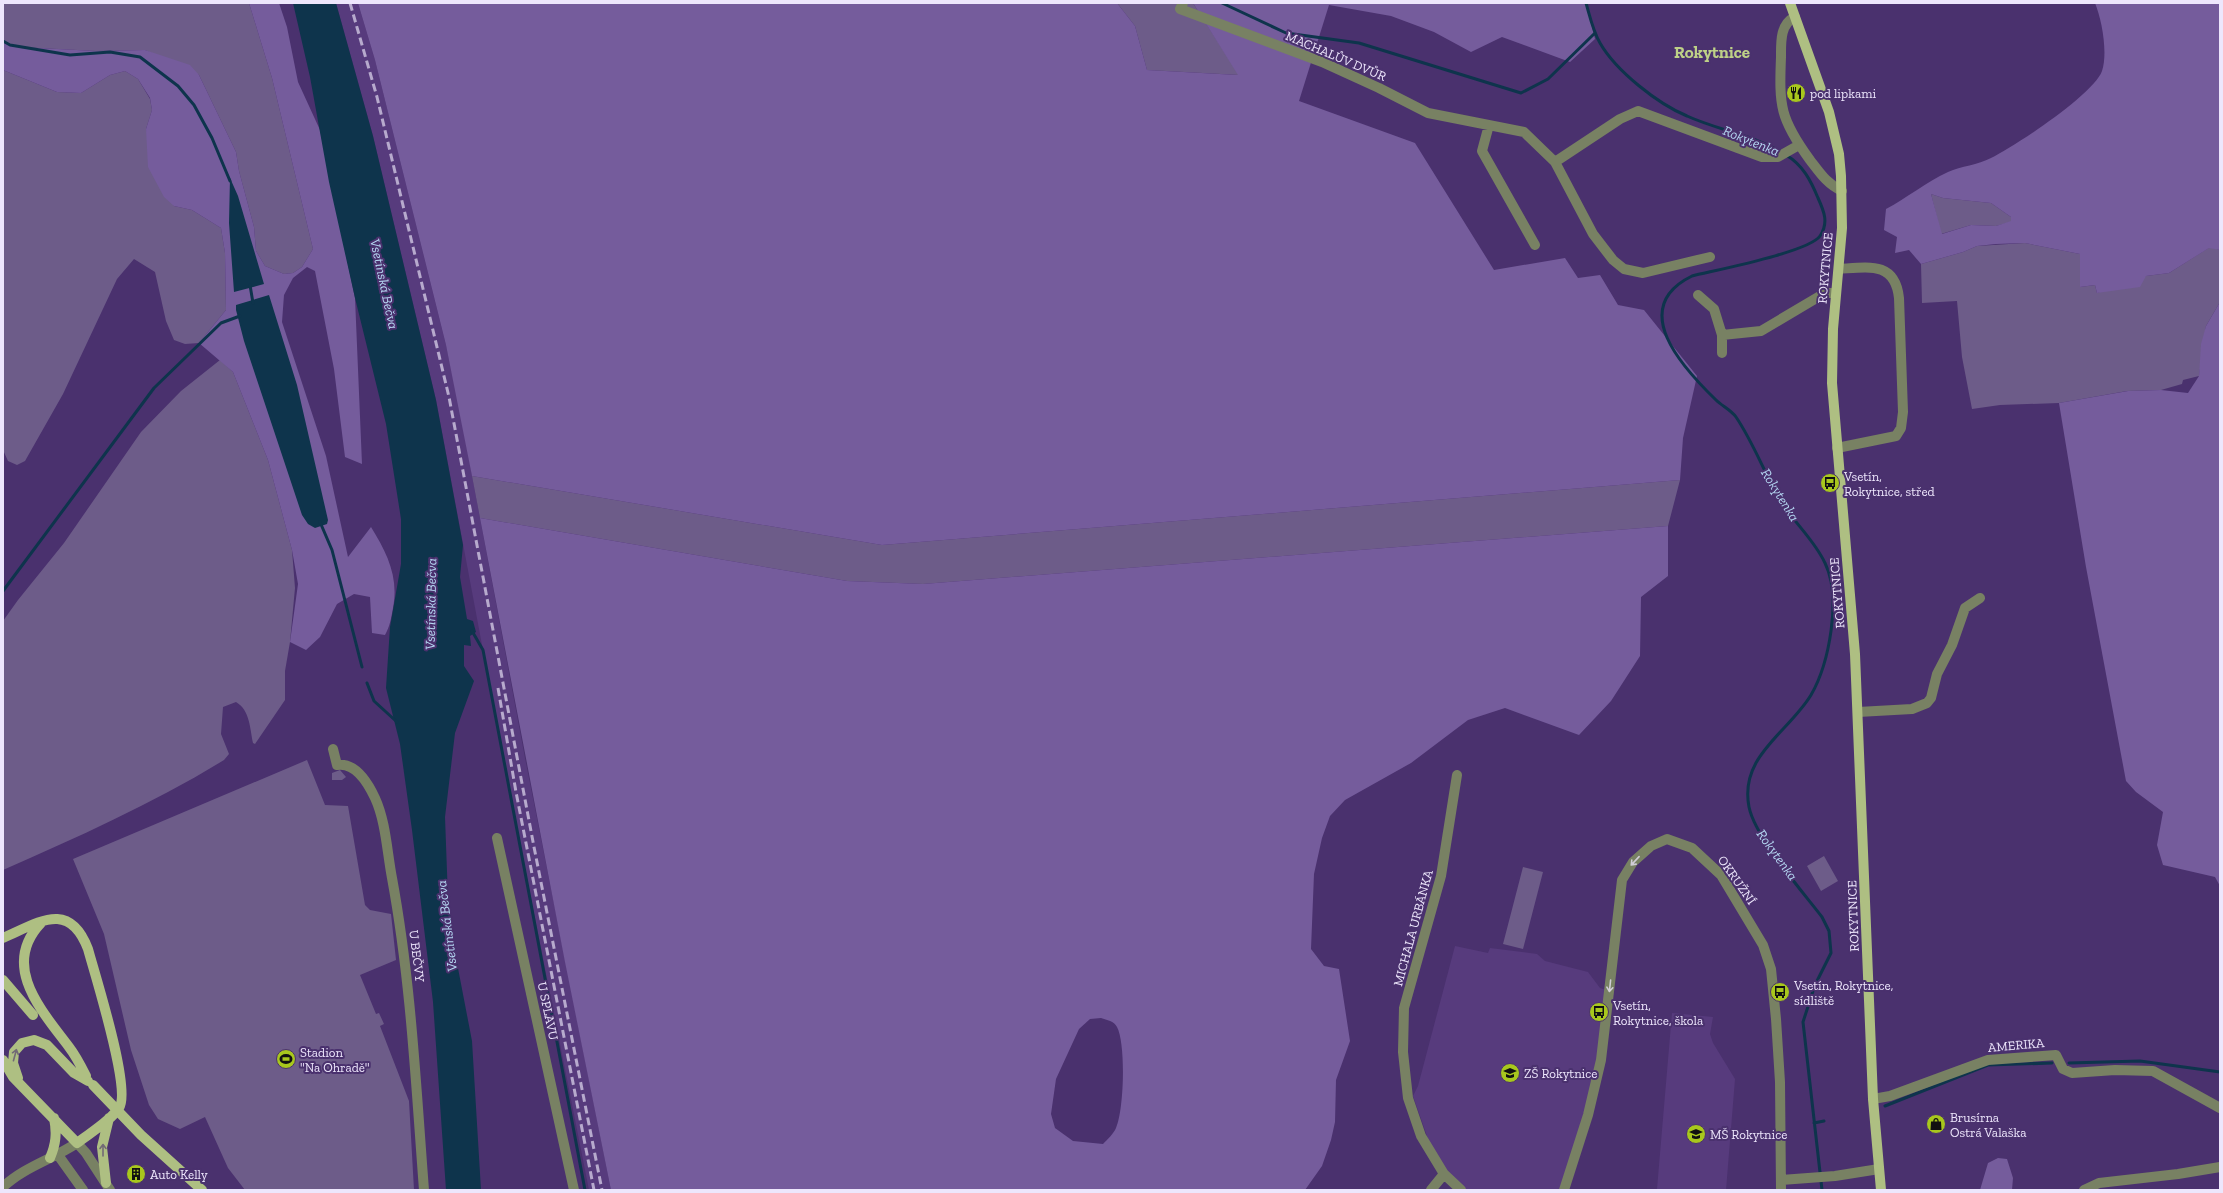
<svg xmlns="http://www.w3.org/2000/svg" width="2223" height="1193" font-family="'Zilla Slab',serif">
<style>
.built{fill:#573b7d}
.green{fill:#6d5c89}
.forest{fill:#755c9c;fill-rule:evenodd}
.water{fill:#0e344c}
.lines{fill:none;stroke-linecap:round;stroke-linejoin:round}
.stream{stroke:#0e344c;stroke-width:3}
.minor{stroke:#788163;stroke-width:10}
.major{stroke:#aebf82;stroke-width:10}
.rail{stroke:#b7aacd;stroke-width:3;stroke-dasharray:8 4;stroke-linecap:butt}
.major-bridge{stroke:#aebf82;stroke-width:10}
.oneway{stroke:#d0cdd6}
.oneway2{stroke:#726a76}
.labels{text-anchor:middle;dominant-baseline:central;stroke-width:4;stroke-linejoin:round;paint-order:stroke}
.street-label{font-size:13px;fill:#ede6fc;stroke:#4a316e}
.poi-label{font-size:13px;fill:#ede6fc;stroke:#4a316e;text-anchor:start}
.water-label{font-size:14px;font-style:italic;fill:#b5d7f2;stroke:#4a316e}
.district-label{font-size:17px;font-weight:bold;fill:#bed187;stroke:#4a316e}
</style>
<rect width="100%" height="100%" fill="#4a316e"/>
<path class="built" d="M336 3H358L375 60 446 345 457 395 525 758 611 1190H589L504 762 436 400 373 136Z
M1455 946 1488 953 1490 948 1537 954 1545 961 1588 972 1600 988 1609 991 1601 1060 1564 1190H1465L1444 1174 1428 1139 1413 1096 1418 1086Z
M1672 1013 1713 1017 1710 1034 1713 1043 1735 1079 1726 1190 1657 1189Z"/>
<path class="green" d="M3 3H249L272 78 313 249 302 267 293 273 284 274 265 266 256 251 254 227 239 171 236 152 199 75 145 50 96 51 19 47 3 42Z
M1117 3H1193L1239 75 1147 70 1135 26Z
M3 70 57 92 81 93 110 75 125 71 138 79 150 99 152 110 146 129 174 206 192 210 221 228 225 253 226 310 199 343 185 344 174 340 166 321 155 272 134 259 117 279 63 394 25 461 17 465 8 461 3 450Z
M1931 194 1943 198 1991 203 2011 217V222L1996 226 1971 225 1941 234Z
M2025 243 2080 254V287L2095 285 2097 293 2146 276 2169 273 2210 247 2220 250V302L2206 326 2199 376 2183 380 2182 384 2161 390 2127 391 2059 403 2000 405 1972 409 1962 357 1957 301 1922 303 1921 264 1963 252 1977 246Z
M220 360 233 372 268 460 292 550 295 588 290 642 285 671V700L255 744 253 743C250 729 250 710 236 702L223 707 221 734 229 754 224 760C154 803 78 837 3 870V621L18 600 64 543 141 432 181 391Z
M472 476 882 545 1680 480 1668 526 923 584 847 581 480 518Z
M307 760 325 805 348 806 365 905 370 910 391 914 396 960 360 975 376 1014 379 1013 384 1024 380 1026 409 1101 414 1190H245L228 1168 205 1117 180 1129 158 1119 149 1105 131 1050 104 934 73 859Z
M340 770 346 777 342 780H332V773Z
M1824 856 1838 881 1821 891 1807 866Z
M1523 867 1543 872 1523 949 1503 944Z"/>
<path class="forest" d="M249 3H279L287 27 298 82 320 130 355 298 362 464 345 457 334 369 315 271 307 267 293 278 284 295 282 322 326 456 348 557 371 527C387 553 399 577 393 608 391 619 390 626 385 635L372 633 370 597 354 594 337 604 320 637 306 650 290 642 298 584 292 550 268 460 233 372 199 343 226 310 225 253 221 228 192 210 174 206 164 197 148 167 146 129 152 110 150 98 138 79 125 71 110 75 81 93 57 92 3 70V42L19 47 96 51 145 50 190 65 199 75 236 152 239 171 254 227 256 251 265 266 284 274 293 273 302 267 313 249 272 78Z
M358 3H1117L1135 26 1147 70 1238 75 1193 3H1586L1595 39 1570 62 1502 37 1471 52 1434 32 1391 16 1329 5 1299 101 1415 143 1494 270 1565 258 1578 278 1600 275 1618 305 1644 310 1697 376 1683 438 1680 480 882 545 472 476 446 345 375 60Z
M2095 3H2220V250L2209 248 2169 273 2146 276 2140 287 2097 293 2095 285 2080 287V254L2025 243 1996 244 1977 246 1963 252 1921 264 1909 250 1895 253 1897 237 1884 230 1886 209C1907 198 1926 182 1948 172 1961 166 1978 165 1991 158 2014 147 2094 94 2102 71 2108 53 2102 20 2095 3ZM1931 194 1943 198 1991 203 2011 217V221L1996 226 1971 225 1942 234Z
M2220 302V886L2215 877 2163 865 2157 845 2163 812 2136 792 2126 781 2086 567 2059 403 2128 391 2161 390 2188 393 2199 376 2201 344 2206 326Z
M480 518 847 581 923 584 1668 526V576L1641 597 1640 656 1611 701 1579 735 1505 708 1468 720 1411 763 1345 800 1330 816 1322 838 1314 874 1311 949 1324 966 1339 969 1350 1041 1336 1080 1335 1122 1331 1140 1322 1166 1305 1190H611L565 962ZM1101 1018C1107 1020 1114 1021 1117 1027 1126 1044 1124 1110 1116 1128 1114 1133 1107 1140 1103 1144L1073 1141 1055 1128 1051 1114 1056 1079 1079 1029 1090 1019Z
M1998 1158 2007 1159 2013 1178 2012 1190H1980L1988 1163Z"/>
<path class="water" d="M293 3H336L373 136 436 400 463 545 460 577 467 619 473 621 476 632 470 636 471 646 464 645V666L474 681 455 733 445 817 448 899 457 963 472 1041 481 1190H446L433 1002 412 830 400 744 386 688 390 627 401 564V519L386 424 355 298 329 182 310 77Z
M230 178 238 196 264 284 234 292 229 223Z
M269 295 297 385 328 520 327 524 315 528 308 524 302 515 244 341 236 310V305Z"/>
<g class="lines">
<path class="stream" d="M1222 3 1286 33 1359 43 1521 93 1548 79 1595 33
M1586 3C1590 17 1593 31 1600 43 1616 71 1658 104 1687 116 1718 130 1752 135 1781 152
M3 41 10 45 70 55 110 52 140 57 178 86 194 105 212 138 230 181
M1786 155C1803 165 1811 181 1818 198 1824 211 1829 223 1820 236 1809 252 1716 270 1692 276 1627 308 1683 368 1716 400 1722 406 1731 410 1736 417 1753 442 1764 472 1779 498 1792 521 1814 539 1825 563 1842 597 1829 664 1811 695 1788 733 1739 756 1749 807 1755 837 1802 891 1822 917L1829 931 1831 953 1815 985 1803 1022 1822 1190
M250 285 253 303
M320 522 332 550 362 667
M3 591 154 388 221 323 240 316
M472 631 483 650 585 1190
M367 683 374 701 397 722
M2069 1063 2140 1061 2220 1072
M1885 1106 1988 1065 2052 1063
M1814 1123 1824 1121"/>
<path class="minor" d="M1183 3 1180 9 1322 62 1379 88 1428 113 1524 132 1555 162 1620 119 1638 111 1762 157H1778L1799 145
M1795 17C1780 24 1781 42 1781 57 1779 106 1780 119 1810 160 1820 173 1827 184 1842 191
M1489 125 1482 151 1535 245
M1555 162 1593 234 1613 260 1624 269 1643 273 1710 257
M1698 295 1714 309 1722 335 1761 331 1825 293H1836
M1722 353V335
M1837 448 1896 436 1901 428 1903 412 1899 298C1895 261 1868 267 1839 269
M1858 712 1912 709 1927 703 1931 698 1937 674 1952 645 1965 608 1980 598
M333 749 337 765C355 762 368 783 375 798 386 822 387 852 392 878 411 981 416 1086 424 1190
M1457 775 1441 876 1404 1008 1403 1052 1408 1098 1421 1136 1444 1174 1461 1190
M497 838 574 1190
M1873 1099 1890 1096 1988 1060 2056 1055 2063 1069 2072 1073 2115 1070 2153 1071 2220 1108
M58 1155 83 1190
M1781 1180 1835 1176 1879 1169
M3 1187C24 1167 53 1159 77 1143L86 1153 110 1190
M1431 1190 1444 1174
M1564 1190 1588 1115 1601 1060 1622 880 1633 862 1651 846 1667 839 1692 848 1721 875 1763 945 1771 969 1776 1019 1780 1082 1781 1190
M2084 1190 2099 1183 2178 1174 2220 1167"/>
<path class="major" d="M1790 3 1829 112 1839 154 1841 176 1842 228 1833 329 1832 383 1855 654 1873 1099 1881 1190
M41 923C0 966 42 1011 69 1047 76 1056 81 1066 86 1076
M3 938C38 923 69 899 88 949 95 975 132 1091 119 1108 109 1122 90 1133 77 1143L13 1077 3 1060
M3 980 33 1015
M18 1078 13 1063 14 1052 22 1043 34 1040 47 1045 74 1073 88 1081
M50 1158C56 1144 57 1133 54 1118
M106 1183 102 1147 109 1118"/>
<path class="rail" d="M350 3 377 97 449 397 534 847 602 1190
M498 688 516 792 594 1190"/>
<path class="major-bridge" d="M93 1085 141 1135 202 1190"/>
</g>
<defs><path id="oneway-shaft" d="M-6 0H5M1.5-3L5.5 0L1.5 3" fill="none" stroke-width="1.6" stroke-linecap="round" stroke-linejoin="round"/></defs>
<g class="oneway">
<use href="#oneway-shaft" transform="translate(1635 861) rotate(133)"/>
<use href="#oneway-shaft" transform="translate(1610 986) rotate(96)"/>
</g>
<g class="oneway2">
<use href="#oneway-shaft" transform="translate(15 1055) rotate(-75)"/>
<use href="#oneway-shaft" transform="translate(103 1150) rotate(-90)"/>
</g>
<defs>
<symbol id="restaurant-disc" viewBox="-11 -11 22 22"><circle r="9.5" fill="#a8c71d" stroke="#4a316e"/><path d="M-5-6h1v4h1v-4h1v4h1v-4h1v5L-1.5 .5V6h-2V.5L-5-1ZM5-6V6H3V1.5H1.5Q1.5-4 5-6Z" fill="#111"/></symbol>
<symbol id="bus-disc" viewBox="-11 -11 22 22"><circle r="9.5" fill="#a8c71d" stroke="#4a316e"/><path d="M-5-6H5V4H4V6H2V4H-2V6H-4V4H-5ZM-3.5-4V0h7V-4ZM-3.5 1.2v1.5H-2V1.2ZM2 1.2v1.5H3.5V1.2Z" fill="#111"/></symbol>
<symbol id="stadium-disc" viewBox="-11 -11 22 22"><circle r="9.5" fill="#a8c71d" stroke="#4a316e"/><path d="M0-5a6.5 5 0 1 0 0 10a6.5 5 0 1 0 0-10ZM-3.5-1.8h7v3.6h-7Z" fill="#111"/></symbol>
<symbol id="school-disc" viewBox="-11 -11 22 22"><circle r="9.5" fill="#a8c71d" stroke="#4a316e"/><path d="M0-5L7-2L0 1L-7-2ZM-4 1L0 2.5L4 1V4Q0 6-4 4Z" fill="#111"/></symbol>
<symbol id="shop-disc" viewBox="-11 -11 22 22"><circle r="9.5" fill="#a8c71d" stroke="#4a316e"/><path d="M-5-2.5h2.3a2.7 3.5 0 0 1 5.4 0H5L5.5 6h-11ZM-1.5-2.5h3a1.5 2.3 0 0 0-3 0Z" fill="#111"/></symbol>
<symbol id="building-disc" viewBox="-11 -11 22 22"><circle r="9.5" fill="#a8c71d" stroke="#4a316e"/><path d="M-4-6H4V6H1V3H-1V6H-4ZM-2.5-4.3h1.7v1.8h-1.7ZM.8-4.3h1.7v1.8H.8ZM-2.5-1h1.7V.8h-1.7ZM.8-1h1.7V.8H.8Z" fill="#111"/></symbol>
</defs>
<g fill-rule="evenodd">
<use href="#restaurant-disc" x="1785" y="82" width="22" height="22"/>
<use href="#bus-disc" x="1819" y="472" width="22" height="22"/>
<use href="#bus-disc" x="1769" y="981" width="22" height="22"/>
<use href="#bus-disc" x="1588" y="1001" width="22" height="22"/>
<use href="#stadium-disc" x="275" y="1048" width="22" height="22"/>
<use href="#school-disc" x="1499" y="1062" width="22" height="22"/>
<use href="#shop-disc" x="1925" y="1113" width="22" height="22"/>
<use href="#school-disc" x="1685" y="1123" width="22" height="22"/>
<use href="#building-disc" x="125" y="1163" width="22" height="22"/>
</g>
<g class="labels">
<g class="street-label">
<text transform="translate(1336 56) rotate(23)">MACHALŮV DVŮR</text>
<text transform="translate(1825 268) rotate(-85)">ROKYTNICE</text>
<text transform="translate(1837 593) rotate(-95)">ROKYTNICE</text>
<text transform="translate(1737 880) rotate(55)">OKRUŽNÍ</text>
<text transform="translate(1853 916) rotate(-92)">ROKYTNICE</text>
<text transform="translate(1413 928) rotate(-75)">MICHALA URBÁNKA</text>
<text transform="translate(417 956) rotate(83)">U BEČVY</text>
<text transform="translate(548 1011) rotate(78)">U SPLAVU</text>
<text transform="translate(2016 1045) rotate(-5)">AMERIKA</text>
</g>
<g class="poi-label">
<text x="1810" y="93">pod lipkami</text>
<text x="1844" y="476">Vsetín,<tspan x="1844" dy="15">Rokytnice, střed</tspan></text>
<text x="1794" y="985">Vsetín, Rokytnice,<tspan x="1794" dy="15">sídliště</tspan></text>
<text x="1613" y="1005">Vsetín,<tspan x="1613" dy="15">Rokytnice, škola</tspan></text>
<text x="300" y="1052">Stadion<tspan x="300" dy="15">"Na Ohradě"</tspan></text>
<text x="1524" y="1073">ZŠ Rokytnice</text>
<text x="1950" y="1117">Brusírna<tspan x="1950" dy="15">Ostrá Valaška</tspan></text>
<text x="1710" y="1134">MŠ Rokytnice</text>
<text x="150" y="1174">Auto Kelly</text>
</g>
<g class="water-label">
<text transform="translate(1751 141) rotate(22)">Rokytenka</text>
<text transform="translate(384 284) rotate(78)">Vsetínská Bečva</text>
<text transform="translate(1780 495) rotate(58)">Rokytenka</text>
<text transform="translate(431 604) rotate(-89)">Vsetínská Bečva</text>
<text transform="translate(1777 855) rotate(54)">Rokytenka</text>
<text transform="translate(447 926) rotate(-97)">Vsetínská Bečva</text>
</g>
<g class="district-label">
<text x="1712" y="52">Rokytnice</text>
</g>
</g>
<rect width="2223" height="1193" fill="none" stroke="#ede6fc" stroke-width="8"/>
</svg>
